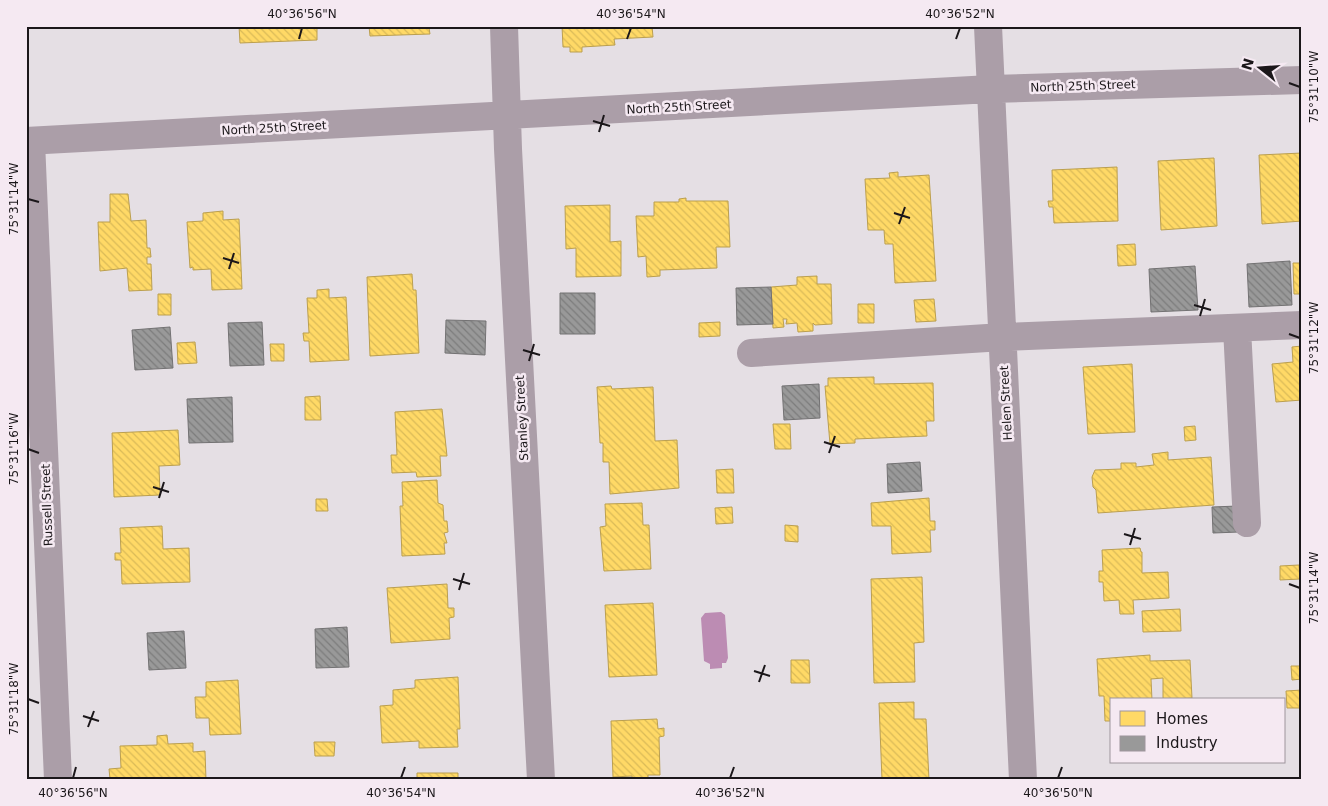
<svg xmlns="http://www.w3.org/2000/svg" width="1328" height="806" font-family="'DejaVu Sans',sans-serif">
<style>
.water{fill:#bc8cb3}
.homes{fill:url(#homes-back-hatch);stroke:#bb9f4f}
.industry{fill:url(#industry-back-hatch);stroke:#737273}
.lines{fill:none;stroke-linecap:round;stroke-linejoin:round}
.minor{stroke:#ab9ea8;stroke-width:28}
.ticks{fill:none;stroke:#1b171a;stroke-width:2}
.labels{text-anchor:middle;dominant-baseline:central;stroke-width:5;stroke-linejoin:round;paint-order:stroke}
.street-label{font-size:12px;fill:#1b171a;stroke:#f5e9f2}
.neatline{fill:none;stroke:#1b171a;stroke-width:2}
.ticks-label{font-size:12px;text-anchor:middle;fill:#1b171a}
</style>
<defs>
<pattern id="homes-back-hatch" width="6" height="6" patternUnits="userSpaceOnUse" patternTransform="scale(1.25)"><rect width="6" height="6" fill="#ffd966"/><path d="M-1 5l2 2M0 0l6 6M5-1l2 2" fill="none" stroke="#daba58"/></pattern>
<pattern id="industry-back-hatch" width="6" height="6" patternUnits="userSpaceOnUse" patternTransform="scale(1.25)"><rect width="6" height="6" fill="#999"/><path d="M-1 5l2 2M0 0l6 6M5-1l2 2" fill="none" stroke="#7c7c7c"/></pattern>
</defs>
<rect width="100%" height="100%" fill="#e5dfe4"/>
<path class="water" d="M721 612 725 615 728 658 726 663H722V668L710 669V664L704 661 701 618 705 613Z"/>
<path class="homes" d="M239 26H317V40L240 43Z
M369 26H446V27L429 28 430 34 370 36Z
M562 26H652L653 37 614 39 615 45 582 47V52H570V47H563Z
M1302 153V221L1262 224 1259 155Z
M1214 158 1217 226 1161 230 1158 161Z
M1117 167 1118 221 1054 223 1053 207H1049L1048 201H1053L1052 170Z
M898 172V177L929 175 936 281 895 283 893 244H885L884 230H868L865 179 890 178 889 173Z
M110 194H128L131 221 146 220 147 248H150L151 257H147V264H151L152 290 129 291 127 268 100 271 98 222H110Z
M686 198V201H728L730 247H716L717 268 660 270V276L647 277 646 256 638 257 636 216H654V202H679V199Z
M610 205V242L621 241V276L576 277V248L566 249 565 206Z
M223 211V220L239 219 242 289 212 290 211 269 193 270V267L190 268 187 222 203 221V213Z
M1135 244 1136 265 1118 266 1117 245Z
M1293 263H1302V294H1294Z
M412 274 413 290H416L419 353 370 356 367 277Z
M817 276V284H831L832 324 815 325 813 323V331L798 332 797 323 786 324 787 319H783L784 327 773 328 771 287 797 285V277Z
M329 289V298L346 297 349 360 310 362 309 341H304L303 333H309L307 298H317V290Z
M158 294H171V315H158Z
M934 299 936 321 916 322 914 300Z
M858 304H874V323H858Z
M720 322V336L699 337V323Z
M195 342 197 363 178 364 177 343Z
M270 344H284V361H271Z
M1302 346V400L1276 402 1272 364 1293 362 1292 347Z
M1132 364 1135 432 1088 434 1083 367Z
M874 377V384L933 383 934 421H926L927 436 855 439V443L830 444 825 386H828V378Z
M611 386 612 389 653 387 655 441 677 440 679 488 610 494 609 462H603V443H600L597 387Z
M320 396 321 420H305V397Z
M442 409 447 456H440L441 476 417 477 416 472 392 473 391 455H397L395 412Z
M773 424H790L791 449H775Z
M1195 426 1196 440 1185 441 1184 427Z
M178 430 180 465 159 466 160 495 114 497 112 433Z
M1168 452V460L1211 457 1214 505 1098 513 1096 490 1093 487 1092 477 1095 470 1121 469V463H1136V467L1154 465 1152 454Z
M733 469 734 493H717L716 470Z
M437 480 438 503 443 505 444 521H447L448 532 444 533 447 543H444L445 554 402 556 400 506H403L402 482Z
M929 498 930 521H935V530H930L931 552 892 554 891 526H872L871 503Z
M316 499H327L328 511H316Z
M642 503 643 525H649L651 569 604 571 600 527 606 526 605 504Z
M732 507 733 523 716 524 715 508Z
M785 525 798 526V542L785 541Z
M162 526 163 549 189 548 190 582 122 584 121 560H115V553H121L120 528Z
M1140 548 1141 552H1142V573L1168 572 1169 598 1133 600 1134 614H1120L1119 600 1104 601 1103 582H1099V571H1103L1102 550Z
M1299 565 1300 579 1280 580V566Z
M922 577 924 642 914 643 915 682 874 683 871 579Z
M447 584 448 608H454V617L449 618 450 639 391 643 387 588Z
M653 603 657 675 609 677 605 605Z
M1180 609 1181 631 1143 632 1142 611Z
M1150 655V661L1190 660 1192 698 1163 700V678L1151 679 1152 700H1112V721H1105L1104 696H1099L1097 659Z
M791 660H809L810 683H791Z
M1291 666H1302V679L1292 680Z
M458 677 460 729H457L458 747 419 748V741L382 743 380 706 393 705V690L415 688V680Z
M238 680 241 734 210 735 209 718H196L195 697H206V682Z
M1302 690V708H1287L1286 691Z
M914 702V719H926L929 780H882L879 703Z
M657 719 658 729 664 728V736L659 737 660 775H648V779L688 778V780H624L632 779V776L613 777 611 721Z
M167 735 168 744 193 743V752L205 751 206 780 110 779 109 769 121 768 120 746 157 745V736Z
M314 742H335L334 756H315Z
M417 773H458V780H403L417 778Z"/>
<path class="industry" d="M1290 261 1292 305 1249 307 1247 264Z
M1195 266 1198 310 1151 312 1149 269Z
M771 287 773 324 737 325 736 288Z
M560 293H595V334H560Z
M446 320 486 321 485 355 445 353Z
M262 322 264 365 230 366 228 323Z
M170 327 173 368 135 370 132 330Z
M819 384 820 418 784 420 782 386Z
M232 397 233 442 189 443 187 399Z
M920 462 922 491 888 493 887 464Z
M1238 506 1239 532 1213 533 1212 507Z
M347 627 349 667 316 668 315 629Z
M184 631 186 668 149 670 147 633Z"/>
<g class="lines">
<path class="minor" d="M504 26 508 149 541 780
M988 26 1023 780
M26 141 991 89 1302 80
M31 141 58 780
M1237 328 1247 523
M751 353 1003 337 1302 325"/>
</g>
<path class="ticks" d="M299 39 302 28M627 39 631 28M956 39 960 28M1289 83 1300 87M593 121 610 126M599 132 604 115M28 199 39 202M894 213 910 218M899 224 905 207M223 258 239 263M229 269 234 253M1194 305 1211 310M1200 316 1205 299M1289 334 1300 338M523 350 540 355M529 361 534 344M824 442 840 447M28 449 39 453M829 453 835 436M153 487 169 492M159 498 164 482M1124 534 1141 539M1130 545 1135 528M453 579 470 584M1289 584 1300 588M459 590 464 573M754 671 770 676M759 682 765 665M28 699 39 703M83 716 99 721M88 727 94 711M73 778 76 767M401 778 405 767M730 778 734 767M1058 778 1062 767"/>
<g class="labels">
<g class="street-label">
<text transform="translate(1083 86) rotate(-2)">North 25th Street</text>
<text transform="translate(679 107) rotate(-3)">North 25th Street</text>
<text transform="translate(274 128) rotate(-3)">North 25th Street</text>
<text transform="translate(1006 403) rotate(-93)">Helen Street</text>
<text transform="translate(522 418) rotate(-93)">Stanley Street</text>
<text transform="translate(47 505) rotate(-92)">Russell Street</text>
</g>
</g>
<rect width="1328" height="806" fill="none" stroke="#f5e9f2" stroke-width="55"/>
<rect x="1110" y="698" width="175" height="65" fill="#f5e9f2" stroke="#9e959c"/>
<rect x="1120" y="711" width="25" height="15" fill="#ffd966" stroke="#9e959c"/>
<text x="1156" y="724" font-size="15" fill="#1b171a">Homes</text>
<rect x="1120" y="736" width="25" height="15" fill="#999999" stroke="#9e959c"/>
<text x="1156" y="748" font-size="15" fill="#1b171a">Industry</text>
<g transform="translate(1260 68) rotate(287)" stroke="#f5e9f2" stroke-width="4" paint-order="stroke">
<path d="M0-4L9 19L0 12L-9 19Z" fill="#1b171a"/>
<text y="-8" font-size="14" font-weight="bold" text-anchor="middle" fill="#1b171a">N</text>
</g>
<rect x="28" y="28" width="1272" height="750" class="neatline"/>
<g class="ticks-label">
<text x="302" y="18">40°36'56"N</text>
<text x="631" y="18">40°36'54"N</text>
<text x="960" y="18">40°36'52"N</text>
<text transform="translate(1314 87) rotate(-90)" y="4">75°31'10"W</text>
<text transform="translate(14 199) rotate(-90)" y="4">75°31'14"W</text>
<text transform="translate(1314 338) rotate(-90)" y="4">75°31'12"W</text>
<text transform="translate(14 449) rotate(-90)" y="4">75°31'16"W</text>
<text transform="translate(1314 588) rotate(-90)" y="4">75°31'14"W</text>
<text transform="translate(14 699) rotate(-90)" y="4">75°31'18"W</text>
<text x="73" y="797">40°36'56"N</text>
<text x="401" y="797">40°36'54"N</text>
<text x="730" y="797">40°36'52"N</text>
<text x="1058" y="797">40°36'50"N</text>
</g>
</svg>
